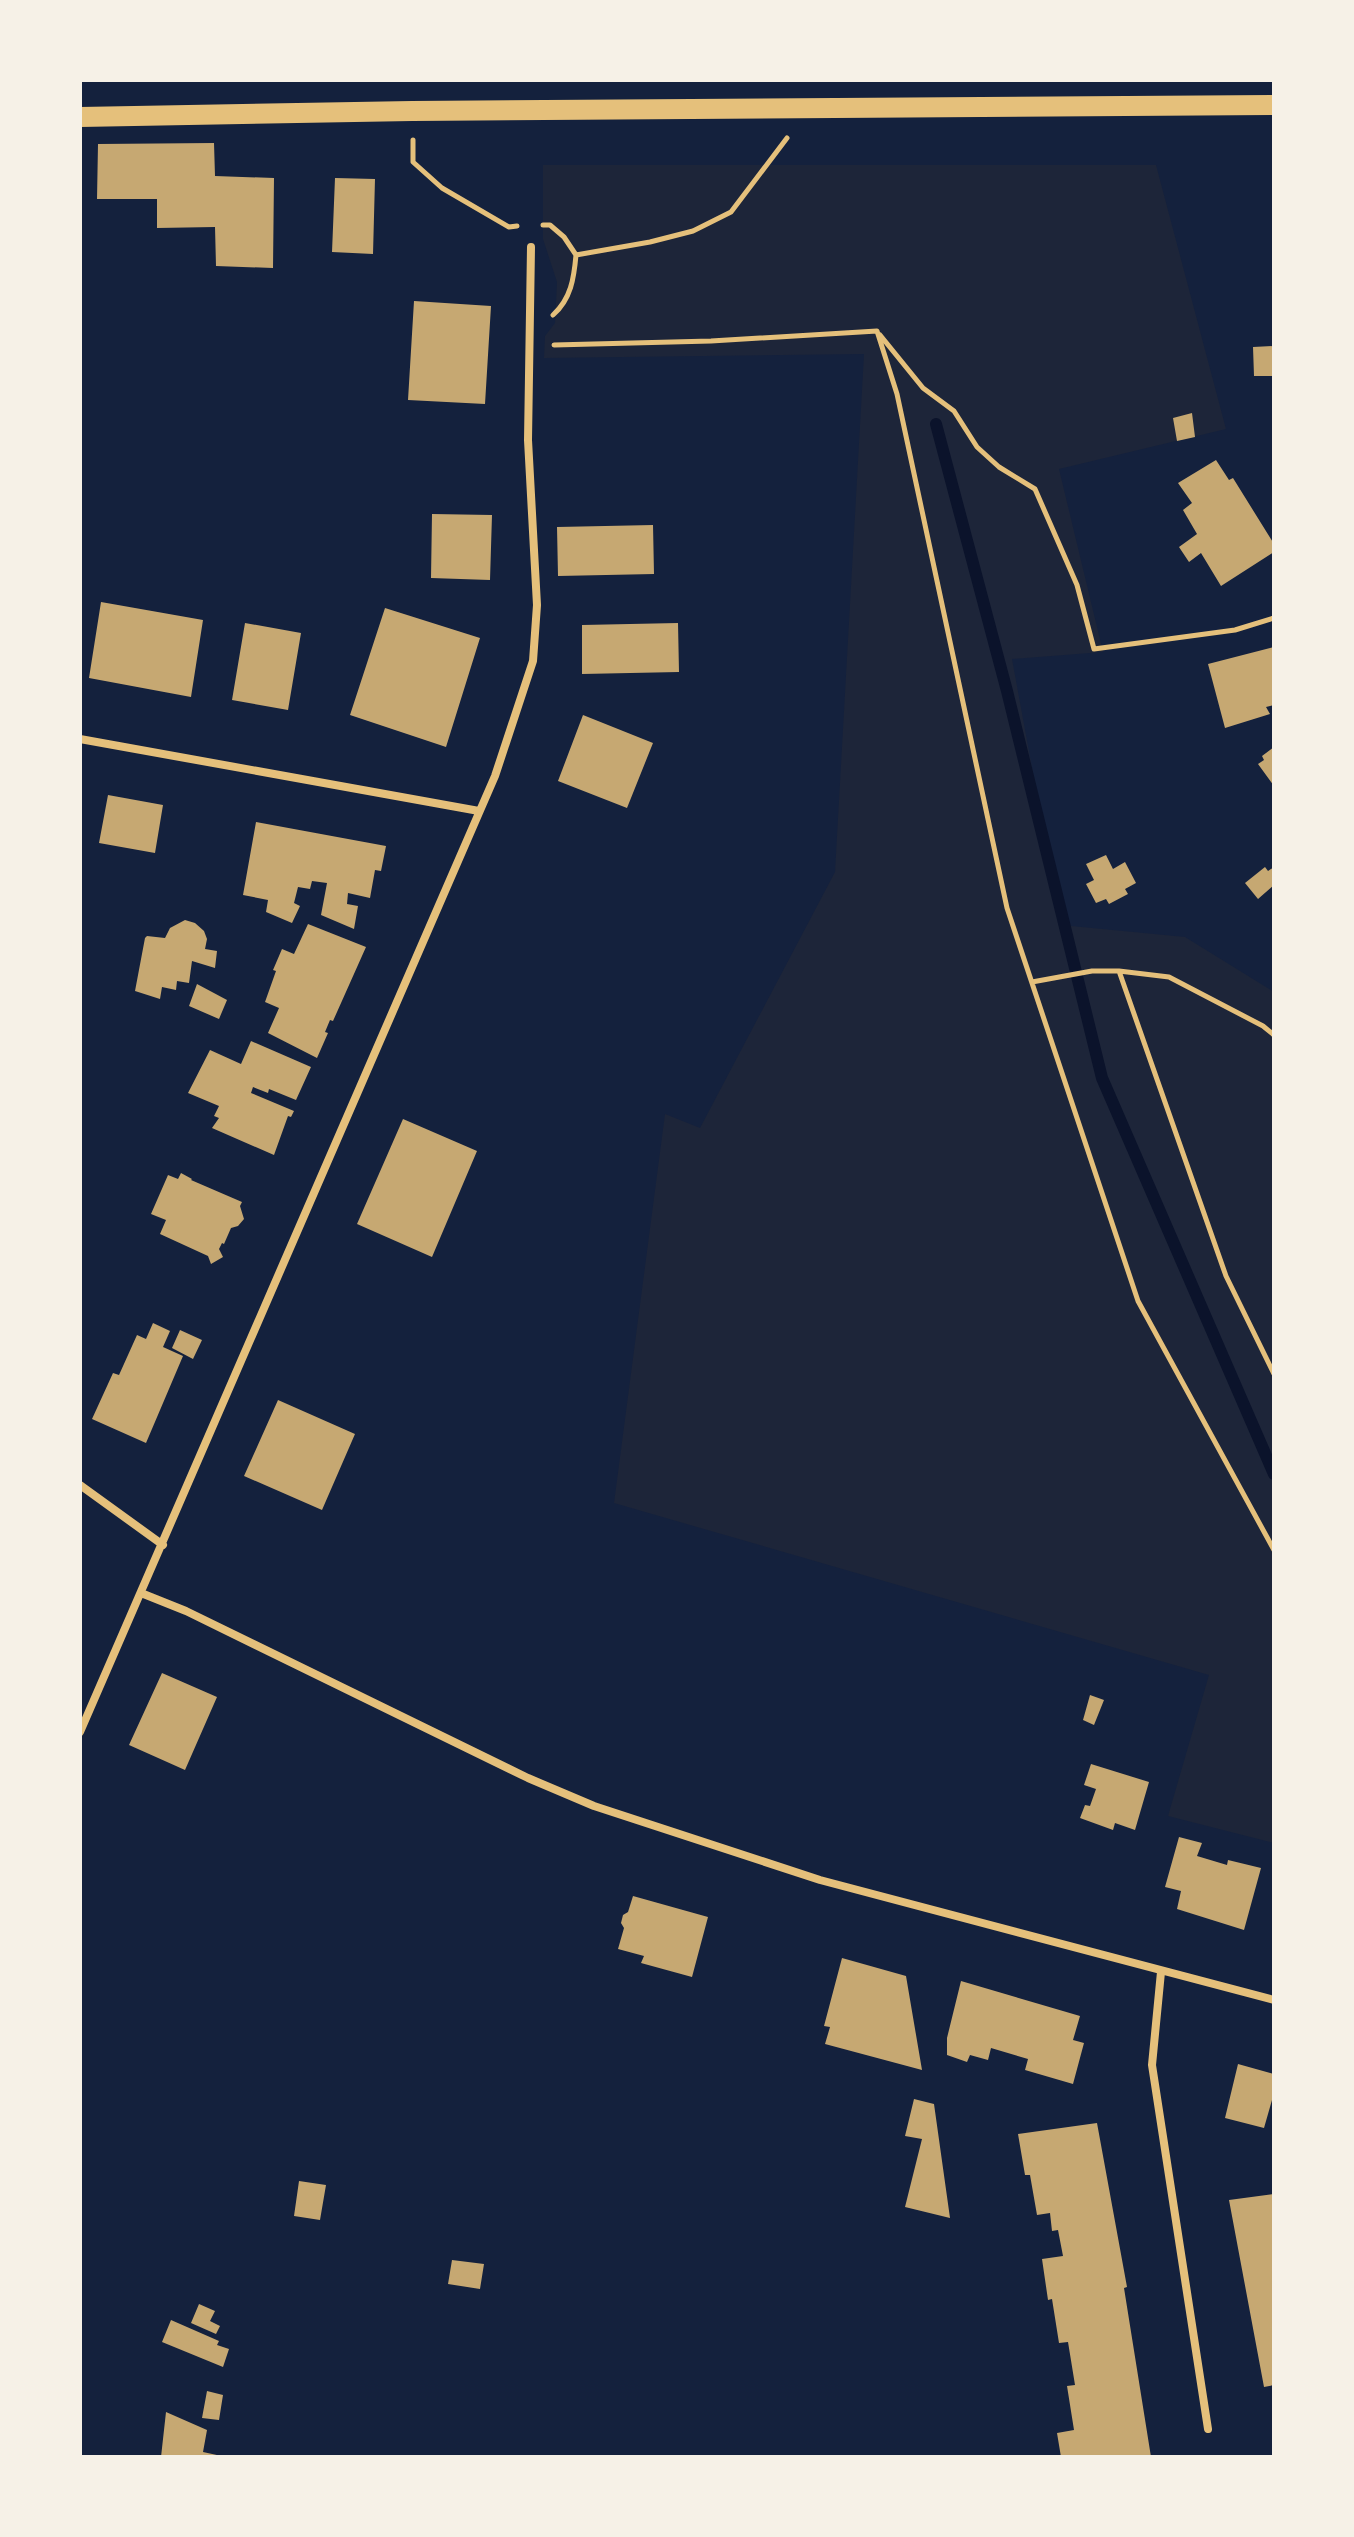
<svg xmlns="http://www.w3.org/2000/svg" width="1354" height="2537" font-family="'Work Sans',sans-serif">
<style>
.green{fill:#1d2539}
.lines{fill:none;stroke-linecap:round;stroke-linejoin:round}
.stream{stroke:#0b132b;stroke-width:12}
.building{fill:#c6a872}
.path{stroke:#e5c07b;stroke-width:5}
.minor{stroke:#e5c07b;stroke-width:8}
.primary{stroke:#e5c07b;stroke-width:20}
</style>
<rect width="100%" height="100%" fill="#14213d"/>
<path class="green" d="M543 165H1156L1226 429 1059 469 1103 652 1012 659 1061 925 1185 937 1274 992V1843L1168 1816 1209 1675 614 1503 665 1114 700 1128 835 872 864 354 544 358 545 336 555 323 557 282 543 239Z"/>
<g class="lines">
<path class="stream" d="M936 424 1007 691 1102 1078 1274 1474"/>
</g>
<path class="building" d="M214 143 215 176 274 178 273 268 216 266 215 227 157 228V199H97L98 144Z
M335 178 375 179 373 254 332 252Z
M414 301 491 306 485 404 408 400Z
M1273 346 1274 376H1254L1253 347Z
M1192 413 1195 437 1177 441 1173 418Z
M1216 460 1229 480 1233 478 1274 544V552L1221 586 1201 553 1189 562 1179 547 1197 534 1183 510 1192 503 1178 483Z
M432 514 492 515 490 580 431 578Z
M653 525 654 574 558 576 557 527Z
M101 602 203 620 191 697 89 678Z
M385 608 480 638 446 747 350 715Z
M245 623 301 633 288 710 232 700Z
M678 623 679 672 582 674V625Z
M1274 647V705L1266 707 1270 714 1225 728 1208 664Z
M583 715 653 743 627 808 558 781Z
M1274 747V786L1258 764 1264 760 1262 756Z
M108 795 163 805 155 853 99 843Z
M256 822 386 846 381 871 375 870 370 898 348 893 347 904 358 906 354 929 321 915 327 883 312 881 310 889 298 887 294 903 300 906 292 923 266 912 268 900 243 895Z
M1106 855 1113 869 1125 862 1136 883 1125 889 1128 894 1109 904 1106 899 1096 903 1086 884 1094 880 1086 864Z
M1265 867 1268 871 1274 867V885L1258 899 1245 883Z
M185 920 195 923 204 931 207 939 205 949 217 951 215 968 192 961 189 983 177 981 176 990 162 987 160 999 135 991 145 938 147 936 165 938 170 928Z
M308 924 366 947 333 1021 330 1020 325 1032 328 1033 317 1058 268 1033 279 1008 265 1002 276 971 273 970 282 949 294 954Z
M197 984 227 1000 219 1019 189 1006Z
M251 1041 311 1067 296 1100 269 1089 268 1093 253 1087 251 1093 294 1111 291 1117 288 1116 274 1155 212 1128 219 1118 214 1116 219 1106 188 1093 210 1050 241 1064Z
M403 1119 477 1151 432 1257 357 1224Z
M181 1173 192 1179 191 1180 242 1202 240 1206 244 1219 238 1226 231 1228 224 1244 222 1243 219 1249 223 1257 211 1264 208 1256 160 1234 166 1220 151 1214 168 1175 178 1179Z
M153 1323 170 1331 163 1347 183 1356 146 1443 92 1419 113 1373 119 1375 137 1335 146 1339Z
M180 1330 202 1340 193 1359 172 1348Z
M278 1400 355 1434 322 1510 244 1476Z
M162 1673 217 1697 185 1770 129 1745Z
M1090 1695 1104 1700 1094 1725 1083 1720Z
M1091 1764 1149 1782 1135 1830 1115 1823 1113 1830 1080 1818 1085 1805 1090 1806 1096 1789 1084 1785Z
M1179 1837 1202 1843 1197 1856 1227 1865 1228 1860 1261 1868 1244 1930 1177 1909 1181 1891 1165 1887Z
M633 1896 708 1917 692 1977 641 1963 644 1956 618 1949 624 1928 621 1923 623 1915 628 1912Z
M842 1958 906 1976 922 2070 825 2044 830 2027 824 2026Z
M961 1981 1080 2016 1073 2040 1084 2043 1073 2084 1025 2070 1028 2059 991 2048 988 2060 970 2055 967 2062 947 2055V2038Z
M1238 2064 1274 2074V2093L1264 2128 1225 2118Z
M914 2099 934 2104 950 2218 905 2207 922 2139 905 2136Z
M1097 2123 1127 2287 1124 2288 1151 2457H1061L1057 2433 1074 2430 1067 2386 1075 2385 1068 2342 1059 2343 1052 2299 1048 2300 1042 2259 1063 2256 1058 2230 1052 2231 1050 2213 1037 2215 1030 2175H1025L1018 2134Z
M299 2181 326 2185 320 2220 294 2216Z
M1274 2194V2385L1264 2387 1229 2200Z
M452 2260 484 2264 480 2289 448 2284Z
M199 2304 215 2311 210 2321 220 2326 216 2334 191 2323Z
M171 2320 219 2341 217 2345 229 2349 223 2367 162 2342Z
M207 2391 223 2395 219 2420 202 2418Z
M166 2412 207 2430 203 2452 226 2457H161Z"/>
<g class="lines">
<path class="path" d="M413 140V162L442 188 509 227 517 226
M543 225H550L564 237 576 255C574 278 571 299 553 315
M576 255 650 242 693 231 731 212 787 138
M880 335 923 388 954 411 977 447 999 467 1035 489 1077 585 1094 649 1235 630 1274 618
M554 345 711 341 877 331 897 394 1007 908 1138 1301 1274 1550
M1119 971 1226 1276 1274 1374
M1032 982 1092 971H1119L1169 977 1263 1026 1274 1035"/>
<path class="minor" d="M80 739 479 811
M80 1485 163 1545
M141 1593 186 1611 528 1778 594 1806 820 1880 1274 2000
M80 1732 495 776 533 661 537 605 528 440 531 247
M1161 1972 1152 2065 1208 2429"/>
<path class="primary" d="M80 117 412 111 1274 105"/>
</g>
<rect width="1354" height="2537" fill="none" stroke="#f6f1e7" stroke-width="164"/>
</svg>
